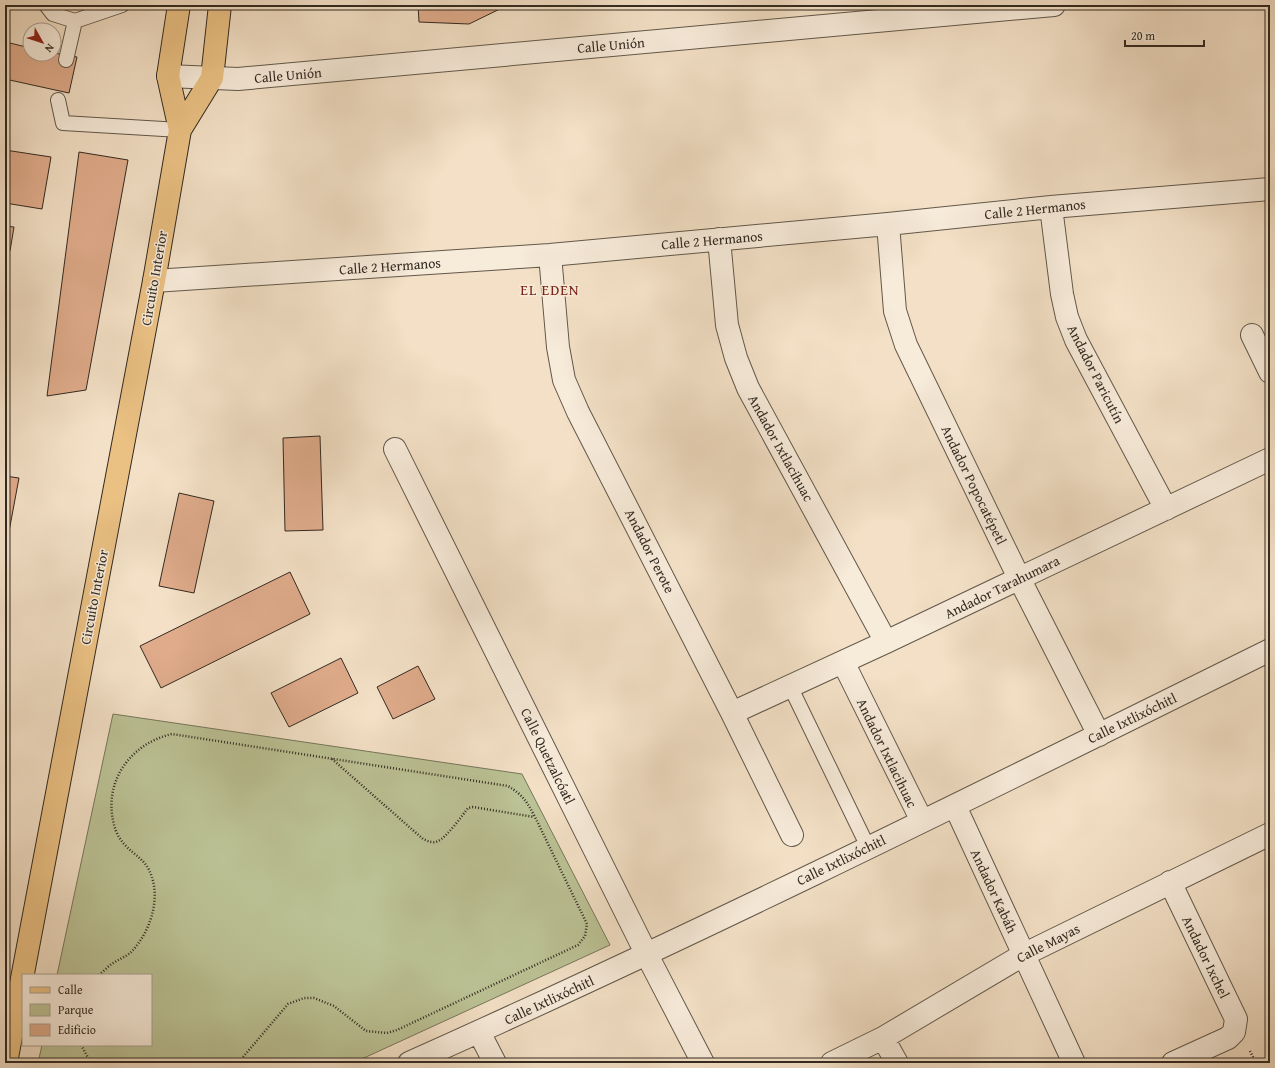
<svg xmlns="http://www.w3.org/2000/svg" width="1275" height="1068" font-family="'Gentium Book Plus',serif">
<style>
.green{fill:#bbc295;stroke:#76765b}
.building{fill:#dfab8b;stroke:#322a21}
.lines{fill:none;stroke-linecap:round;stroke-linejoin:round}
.lane-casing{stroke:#62584a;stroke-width:16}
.street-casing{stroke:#62584a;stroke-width:24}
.primary-casing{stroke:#322a21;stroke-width:24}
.path{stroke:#322a21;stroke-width:2.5;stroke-dasharray:1 2;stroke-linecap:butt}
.lane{stroke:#f7ebda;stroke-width:14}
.street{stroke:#f7ebda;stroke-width:22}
.primary{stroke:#eac083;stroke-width:22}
.labels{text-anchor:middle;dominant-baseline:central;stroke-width:3;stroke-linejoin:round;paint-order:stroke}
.street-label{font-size:14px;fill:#322a21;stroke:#f7ebda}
.neighbourhood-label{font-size:15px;letter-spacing:1px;fill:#7a1f14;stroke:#f7ebda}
</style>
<rect width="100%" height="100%" fill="#f3e0c6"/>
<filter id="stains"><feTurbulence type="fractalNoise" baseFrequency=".005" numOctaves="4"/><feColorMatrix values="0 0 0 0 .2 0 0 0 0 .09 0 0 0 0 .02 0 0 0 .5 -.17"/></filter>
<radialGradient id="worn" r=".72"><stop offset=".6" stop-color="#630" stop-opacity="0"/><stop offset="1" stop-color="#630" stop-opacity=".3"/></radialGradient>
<path class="green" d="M113 714 522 774 610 945 353 1063H38L42 1045H151V975H57Z"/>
<path class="building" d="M418 5H508L469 24 419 22Z
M10 43 30 48V54H54V53L77 57 69 93 5 79V65Z
M5 150 51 157 42 209 5 203Z
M79 152 128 160 86 390 47 396Z
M5 226 14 227 10 251 5 250Z
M320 436 323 530 285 531 283 438Z
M5 476 19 478 5 553Z
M179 493 214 501 194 593 159 586Z
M290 572 310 614 161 688 140 646Z
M341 658 358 693 289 727 271 693Z
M418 666 435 699 393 719 377 687Z"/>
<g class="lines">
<defs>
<path id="lane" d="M46 5 53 14 75 21 122 5
M66 60 75 21
M58 100 63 123 180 130
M790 686 868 847"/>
<path id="street" d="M168 76 238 79 1054 5
M1051 207 1062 294 1067 317 1076 340 1166 509
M888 224 895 311 906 345 1019 578 1099 735
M719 239 727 325 736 358 748 388 886 642
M550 255 558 347 564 380 578 412 732 713 792 835
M154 281 550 255 888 224 1051 207 1270 189
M1252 335 1270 372
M395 449 647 955 703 1063
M843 662 922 821
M732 713 886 642 1270 459
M955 806 1074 1063
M1170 882 1236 1019 1234 1032 1228 1038 1173 1063
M479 1032 495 1063
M883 1038 897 1063
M409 1063C700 933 985 791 1270 650
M832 1063 883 1038 1023 955 1270 834"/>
<path id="primary" d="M180 130 212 78 220 5
M6 1063 154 281 180 130 168 76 179 5"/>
</defs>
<use href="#lane" class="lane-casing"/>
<use href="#street" class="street-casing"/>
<use href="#primary" class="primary-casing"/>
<path class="path" d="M332 759 423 839C428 841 433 844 438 841 446 838 462 816 468 808L473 807 534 817
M99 975C104 971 109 965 115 962 121 958 128 956 133 950 151 930 162 896 149 870 142 855 124 851 116 831 100 786 128 744 172 734L508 786C523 795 527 802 535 817L587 924 585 936 578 945 397 1030 387 1033 366 1031 334 1006 314 998H304L288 1004 238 1063
M81 1045 91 1063
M1250 1051 1256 1063"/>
<use href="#lane" class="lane"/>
<use href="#street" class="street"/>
<use href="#primary" class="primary"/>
</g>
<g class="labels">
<g class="street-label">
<text transform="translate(611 45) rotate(-5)">Calle Unión</text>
<text transform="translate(288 75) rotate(-5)">Calle Unión</text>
<text transform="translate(1035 209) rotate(-6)">Calle 2 Hermanos</text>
<text transform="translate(712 240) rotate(-5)">Calle 2 Hermanos</text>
<text transform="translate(390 266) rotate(-4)">Calle 2 Hermanos</text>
<text transform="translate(154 278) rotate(-80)">Circuito Interior</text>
<text transform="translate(1096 374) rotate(63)">Andador Paricutín</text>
<text transform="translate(781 448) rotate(61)">Andador Ixtlacihuac</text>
<text transform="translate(974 485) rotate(64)">Andador Popocatépetl</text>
<text transform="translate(650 551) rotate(63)">Andador Perote</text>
<text transform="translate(1002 587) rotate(-26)">Andador Tarahumara</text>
<text transform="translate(94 597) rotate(-79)">Circuito Interior</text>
<text transform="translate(1132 718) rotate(-26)">Calle Ixtlixóchitl</text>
<text transform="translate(887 753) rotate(64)">Andador Ixtlacihuac</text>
<text transform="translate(548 756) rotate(64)">Calle Quetzalcóatl</text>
<text transform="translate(841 860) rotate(-26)">Calle Ixtlixóchitl</text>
<text transform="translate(994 891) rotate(65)">Andador Kabáh</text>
<text transform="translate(1048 943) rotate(-27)">Calle Mayas</text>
<text transform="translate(1206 957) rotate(64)">Andador Ixchel</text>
<text transform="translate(549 1000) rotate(-25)">Calle Ixtlixóchitl</text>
</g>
<g class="neighbourhood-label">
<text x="550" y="289">EL EDEN</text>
</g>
</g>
<rect width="1275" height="1068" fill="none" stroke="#f3e0c6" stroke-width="20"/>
<rect x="6" y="6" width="1263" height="1056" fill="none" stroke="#322a21" stroke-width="2"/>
<rect x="10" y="10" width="1255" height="1048" fill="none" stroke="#322a21"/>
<rect x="22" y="974" width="130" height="72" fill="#f7ebda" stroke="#a89e90"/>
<rect x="30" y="987" width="20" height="6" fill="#eac083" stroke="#a89e90"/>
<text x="58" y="994" font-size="12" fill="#322a21">Calle</text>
<rect x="30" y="1004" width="20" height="12" fill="#bbc295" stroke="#a89e90"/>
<text x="58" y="1014" font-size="12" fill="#322a21">Parque</text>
<rect x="30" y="1024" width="20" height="12" fill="#dfab8b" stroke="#a89e90"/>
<text x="58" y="1034" font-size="12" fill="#322a21">Edificio</text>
<g transform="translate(42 42) rotate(129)"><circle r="19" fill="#f7ebda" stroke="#a89e90"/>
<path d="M0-3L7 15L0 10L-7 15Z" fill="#8f2418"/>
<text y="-6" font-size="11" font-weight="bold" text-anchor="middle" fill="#322a21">N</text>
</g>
<path d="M1125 40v6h79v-6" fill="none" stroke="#322a21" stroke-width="2"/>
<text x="1131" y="40" font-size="12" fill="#322a21" stroke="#f7ebda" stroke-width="3" paint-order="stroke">20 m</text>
<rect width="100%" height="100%" filter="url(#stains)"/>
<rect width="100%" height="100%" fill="url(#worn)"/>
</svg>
